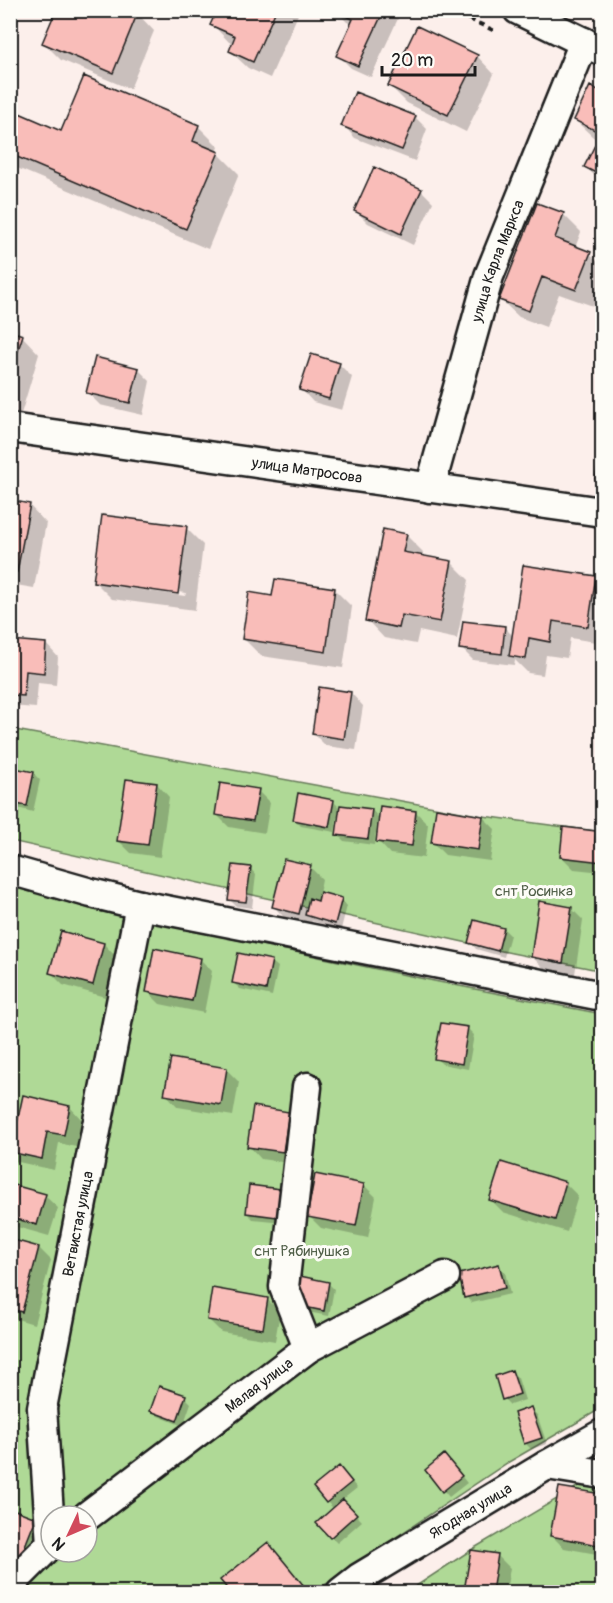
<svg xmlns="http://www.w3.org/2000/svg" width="613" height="1603" font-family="Pangolin,sans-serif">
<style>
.green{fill:#afd996;stroke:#667a59;stroke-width:1.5;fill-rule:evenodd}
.shadow{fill:#0003;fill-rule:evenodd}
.building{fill:#f9bdb9;stroke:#1c1c1c;stroke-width:1.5}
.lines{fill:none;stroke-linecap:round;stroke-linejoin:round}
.street-casing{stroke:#1c1c1c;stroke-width:33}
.path{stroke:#1c1c1c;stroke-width:4;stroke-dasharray:6 4.5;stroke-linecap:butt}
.street{stroke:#fdfcf7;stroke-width:28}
.labels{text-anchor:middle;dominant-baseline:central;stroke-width:6;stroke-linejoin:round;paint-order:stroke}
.street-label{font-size:15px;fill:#1c1c1c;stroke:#fdfcf7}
.park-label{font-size:15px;fill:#4f5e47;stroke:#fdfcf7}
</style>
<rect width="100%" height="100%" fill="#fcefeb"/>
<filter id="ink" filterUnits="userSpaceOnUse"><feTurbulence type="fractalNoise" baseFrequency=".0167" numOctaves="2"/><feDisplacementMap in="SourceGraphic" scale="12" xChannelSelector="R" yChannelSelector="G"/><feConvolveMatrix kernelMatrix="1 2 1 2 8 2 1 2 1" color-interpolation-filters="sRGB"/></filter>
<g filter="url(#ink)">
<path class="green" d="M10 729 483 816 602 832V971C558 961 512 955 468 943L11 841Z
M10 885 94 910 439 982 602 1014V1408L507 1463 314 1592H11ZM51 1516H87V1552H51Z
M602 1472V1592H407L471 1550Z"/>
<path class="shadow" d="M218 10H300L270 78 248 68 230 51 234 43 229 42 212 24Z
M335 10H402L371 77 351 68 338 55 352 24 347 22Z
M137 13 154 31 130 89 61 60 44 43Z
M477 56 494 74 466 132 407 103 390 86Z
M590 88 602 94V183L586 167 599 140 593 137 575 120Z
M10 111 62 133 198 126 219 147 217 152 239 174 208 249 10 165Z
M415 117 427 129 415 161 355 138 343 125Z
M421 190 433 202 413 245 368 223 356 211Z
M563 214 581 232 575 248 590 254 602 266V283L593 306 559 294 546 327 519 317 501 300Z
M10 333 22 336 39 354 21 414 10 411Z
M312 356 340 365 352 377 342 410 313 402 301 389Z
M138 369 150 381 143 415 100 405 88 393Z
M602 457V484L597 478Z
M10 502 29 505 46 523 34 588 10 584Z
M186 528 203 545 195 610 112 599 94 581ZM112 583 186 593 185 596 112 586Z
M406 535 423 552 422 557 451 562 469 580 457 639 419 631 416 644 384 638 367 620Z
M602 571V643L570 638 567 658 546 655 543 675 528 673 515 660 514 665 473 660 461 648 505 628 513 636 595 577 601 584Z
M334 589 352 607 343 668 261 656 244 639 274 597Z
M10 641 46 644 58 657 56 685 38 683 36 708 10 706Z
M351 693 363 706 356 750 326 746 314 734Z
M10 772 34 774 40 780 33 812 10 806Z
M157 784 169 797 160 857 131 853 118 840Z
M258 791 270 803 265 833 229 827 217 815Z
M333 801 341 809 372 810 378 817 374 845 344 841 338 835 340 818 337 817 335 832 301 826 295 820Z
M416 812 428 824 424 858 390 854 378 841Z
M483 817 495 829 490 861 445 855 432 842Z
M596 833 602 839V872L574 869 562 857Z
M310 867 322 879 319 894 341 899 347 906 341 929 312 921 311 925 286 919 273 906Z
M250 868 256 875 252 908 236 906 230 900Z
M571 908 583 920 575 974 545 969 532 957Z
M504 929 510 935 504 957 476 949 470 942Z
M104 944 116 957 105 997 63 985 51 973Z
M200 959 212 971 204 1013 160 1004 147 991Z
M271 961 278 967 272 996 240 989 234 983Z
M468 1029 474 1035 468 1069 442 1064 436 1058Z
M226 1069 239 1082 233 1116 178 1107 166 1094Z
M70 1107 82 1120 76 1147 59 1143 54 1170 14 1161 10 1158V1123L18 1125Z
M289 1113 301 1126 295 1164 261 1159 249 1146Z
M565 1183 578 1196 567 1232 503 1212 491 1200Z
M364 1185 376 1197 368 1238 321 1228 309 1216Z
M10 1186 45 1196 58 1208 49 1236 10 1225Z
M280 1190 286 1196 283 1222 253 1219 247 1213Z
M10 1240 39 1248 51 1260 34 1324 10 1317Z
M499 1266 505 1272 510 1294 472 1303 466 1297Z
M328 1283 334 1289 329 1316 302 1311Z
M267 1299 280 1312 275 1341 221 1332 209 1320Z
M512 1372 518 1378 525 1400 510 1405 504 1399Z
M185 1397 191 1403 183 1426 158 1416 152 1410Z
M531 1409 537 1415 547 1444 531 1449 525 1443Z
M450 1462 467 1483 449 1497 427 1471Z
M345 1474 357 1488 342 1500 362 1521 337 1543 331 1537 334 1509 327 1502Z
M560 1489 602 1496V1555L564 1548 552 1536Z
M10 1509 35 1519 48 1531 10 1570Z
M267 1544 280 1556 309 1592H232L222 1580Z
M498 1556 510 1568 506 1592H468L466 1591Z"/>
<path class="building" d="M56 10H134L138 12 113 73 42 43Z
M217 10H276L253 62 229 51 235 36 210 25Z
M334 10H384L358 66 336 56 353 19Z
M417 26 478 55 448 115 388 86Z
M84 76 199 125 193 141 219 152 186 229 10 154V109L61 131Z
M590 86 602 92V176L584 167 601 133 574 120Z
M355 92 416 116 402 150 341 126Z
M374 167 422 189 401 234 354 211Z
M537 203 564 213 555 238 591 252 576 290 542 277 529 311 499 300Z
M10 331 23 335 10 375Z
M311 354 340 363 329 399 299 390Z
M95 357 139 368 130 403 86 393Z
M602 451V480L595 479Z
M10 500 30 504 17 572 10 570Z
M102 515 187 526 178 594 93 582Z
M383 529 407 534 403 552 452 561 440 622 402 615 399 628 365 621Z
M602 557V593H599Z
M523 565 596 576 588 627 553 621 550 642 529 638 526 659 509 656Z
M275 579 335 588 326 652 242 639 249 592 272 596Z
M463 621 505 626 502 654 459 649Z
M10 640 46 643 44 673 26 671 24 696 10 695Z
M319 687 351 692 344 739 312 734Z
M10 767 34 772 27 806 10 803Z
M126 779 157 783 148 845 117 841Z
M220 783 259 789 253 821 215 815Z
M298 793 334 800 329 827 293 820Z
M340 805 372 809 368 839 336 835Z
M380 806 416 811 412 846 376 842Z
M436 808 483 816 478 850 431 843Z
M563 827 596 831 595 843H602V862L560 857Z
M284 859 311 865 299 914 272 907Z
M233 865 251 867 246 902 228 900Z
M320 892 342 898 335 924 305 915 309 898 318 901Z
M539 901 572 907 563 963 531 957Z
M474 920 504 928 498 951 468 943Z
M61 931 104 943 93 985 49 973Z
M154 948 201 958 192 1001 146 992Z
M238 953 272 960 266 990 232 983Z
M441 1023 468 1027 462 1064 434 1059Z
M171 1058 227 1068 221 1105 164 1095Z
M23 1095 70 1106 64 1135 47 1132 42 1159 10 1152V1121L17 1123Z
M253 1106 289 1112 283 1152 247 1147Z
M501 1162 566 1182 555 1220 489 1200Z
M315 1174 364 1184 356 1226 307 1217Z
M10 1184 46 1194 37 1225 10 1217Z
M249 1185 280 1189 277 1217 246 1213Z
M10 1239 39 1247 22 1312 10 1309Z
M499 1264 505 1288 464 1298 459 1274Z
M300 1276 329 1282 324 1311 295 1305Z
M212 1288 268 1298 263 1329 207 1320Z
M512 1370 520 1394 502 1400 495 1376Z
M159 1386 186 1395 177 1421 150 1411Z
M531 1407 542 1438 524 1444 514 1413Z
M444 1454 462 1476 442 1492 425 1470Z
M339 1466 352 1482 326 1503 313 1487Z
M559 1487 602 1494V1518L598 1545 550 1536Z
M343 1499 357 1514 330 1538 316 1523Z
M10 1508 36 1518 17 1566 10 1563Z
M268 1542 309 1592H230L220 1580Z
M471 1550 498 1554 492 1592 464 1591Z"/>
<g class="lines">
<defs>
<g id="street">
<path d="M518 10 602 51"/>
<path id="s1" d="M10 428 602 512"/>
<path id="s2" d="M430 488 489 276 584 42"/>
<path d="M10 870 91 893 140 905 602 996"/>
<path d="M307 1087 284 1287 308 1348"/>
<path d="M547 1465 602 1474"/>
<path id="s3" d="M87 1516 308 1348 445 1276"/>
<path id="s4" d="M51 1544 42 1408 140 905"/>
<path d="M10 1585 51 1544"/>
<path id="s5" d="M341 1592 359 1578 547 1465 602 1434"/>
</g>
</defs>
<use href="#street" class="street-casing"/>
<path class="path" d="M450 10 497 32"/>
<use href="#street" class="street"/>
</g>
</g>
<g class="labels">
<g class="street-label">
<text stroke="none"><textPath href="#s2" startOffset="237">улица Карла Маркса</textPath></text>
<text stroke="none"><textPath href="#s1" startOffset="300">улица Матросова</textPath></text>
<text stroke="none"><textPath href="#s4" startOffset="324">Ветвистая улица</textPath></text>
<text stroke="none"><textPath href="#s3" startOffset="216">Малая улица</textPath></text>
<text stroke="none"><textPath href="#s5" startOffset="153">Ягодная улица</textPath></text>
</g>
<g class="park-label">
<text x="534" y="891">снт Росинка</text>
<text x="302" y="1251">снт Рябинушка</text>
</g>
</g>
<rect width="613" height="1603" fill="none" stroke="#fdfcf7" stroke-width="36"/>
<rect x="18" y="18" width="577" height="1567" fill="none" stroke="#1c1c1c" stroke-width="2" filter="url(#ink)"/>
<g transform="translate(69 1534) rotate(226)"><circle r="28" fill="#fdfcf7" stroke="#a3a29f" stroke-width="1.5"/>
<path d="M0-4.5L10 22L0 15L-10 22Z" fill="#d1495b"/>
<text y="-9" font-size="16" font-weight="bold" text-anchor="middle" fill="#1c1c1c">N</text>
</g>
<path d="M382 66v9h93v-9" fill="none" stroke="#1c1c1c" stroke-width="3"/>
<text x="391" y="66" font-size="18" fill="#1c1c1c" stroke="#fdfcf7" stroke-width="4.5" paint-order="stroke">20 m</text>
</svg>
